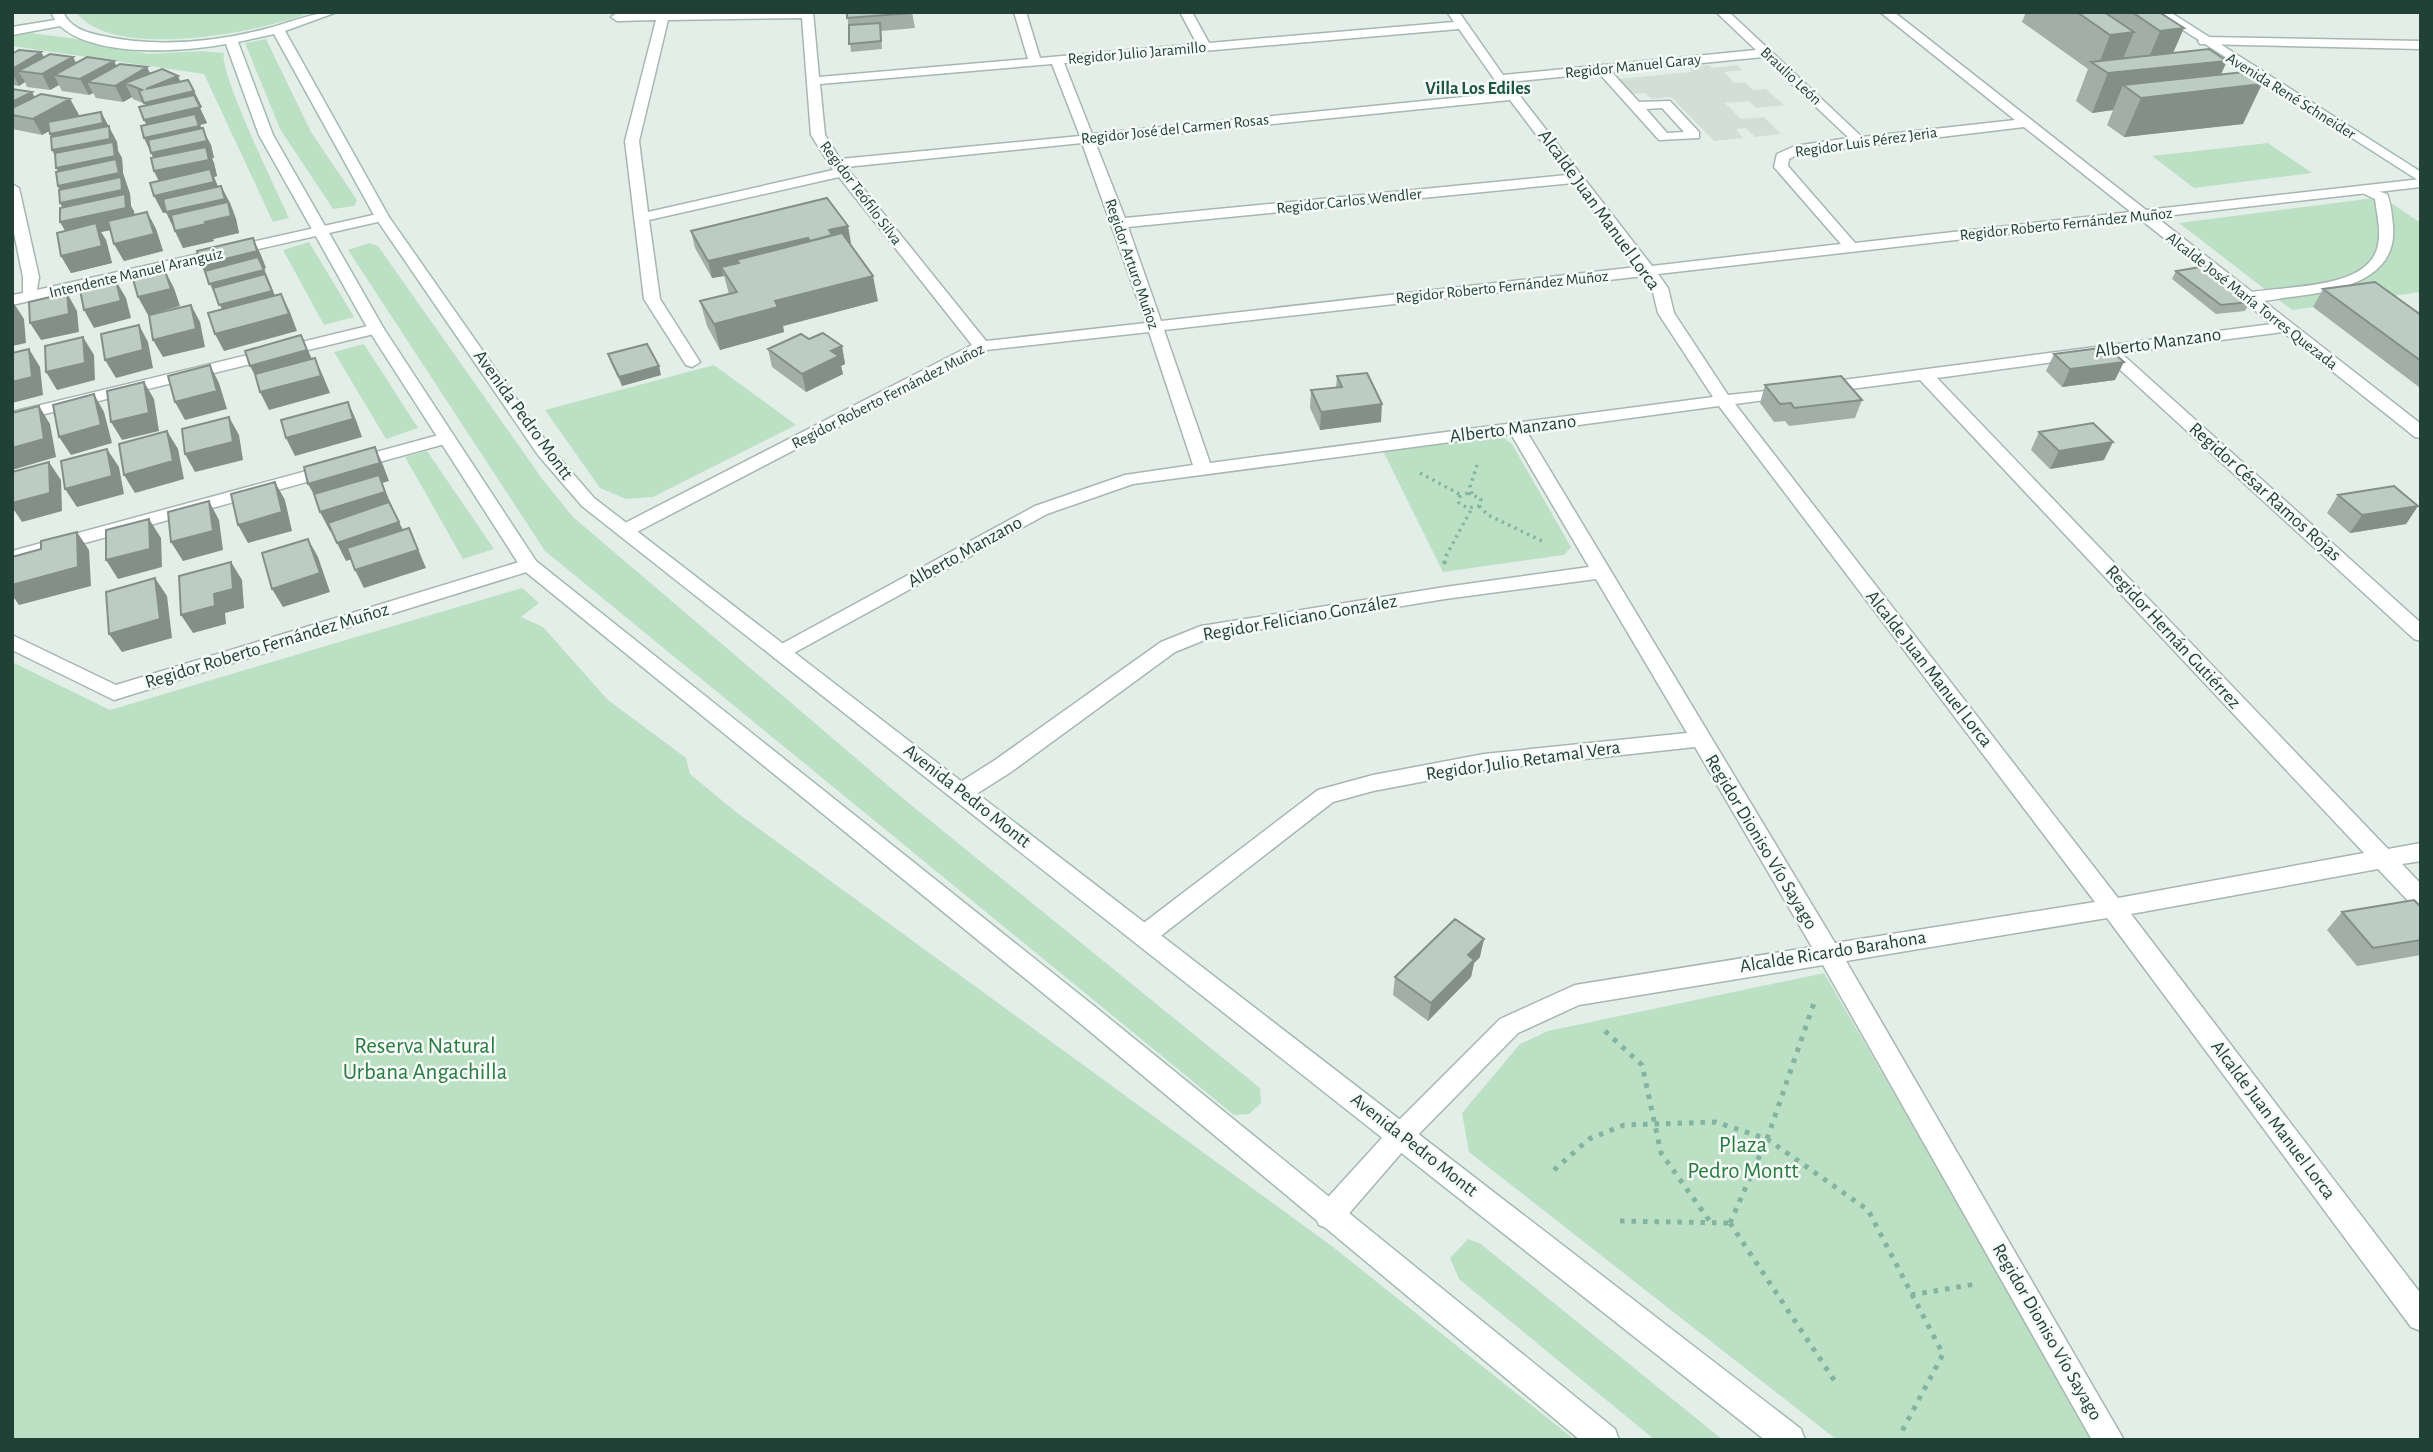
<svg xmlns="http://www.w3.org/2000/svg" width="2433" height="1452" font-family="'Alegreya Sans',sans-serif">
<style>
.built{fill:#d2ded8}
.green{fill:#bce0c3}
.lines{fill:none;stroke-linecap:round;stroke-linejoin:round}
.lane-casing{stroke:#a6b7b0;stroke-width:3}
.street-casing{stroke:#a6b7b0;stroke-width:3}
.secondary-casing{stroke:#a1bbb0;stroke-width:3}
.path-far2{stroke:#82b4a1;stroke-width:3.5;stroke-dasharray:2.5 4.5;stroke-linecap:butt}
.path-far1{stroke:#82b4a1;stroke-width:4.5;stroke-dasharray:3.5 5;stroke-linecap:butt}
.path{stroke:#82b4a1;stroke-width:5;stroke-dasharray:4.5 7;stroke-linecap:butt}
.lane{fill:#fff;fill-rule:evenodd}
.street{fill:#fff;fill-rule:evenodd}
.secondary{fill:#fff;fill-rule:evenodd}
.wall{fill:#a2afa9}
.shaded-wall{fill:#848f89}
.building{fill:#bcccc4;stroke:#848f89;stroke-width:2}
.labels{text-anchor:middle;dominant-baseline:central;stroke-width:5;stroke-linejoin:round;paint-order:stroke}
.far-street-label{font-size:16px;fill:#224136;stroke:#f5faf7}
.far-neighbourhood-label{font-size:18px;font-weight:bold;fill:#1c5543;stroke:#f5faf7}
.street-label{font-size:19px;fill:#224136;stroke:#f5faf7}
.near-park-label{font-size:23px;fill:#297b43;stroke:#f5faf7}
</style>
<rect width="100%" height="100%" fill="#e4eee9"/>
<path class="built" d="M1709 65 1712 68 1737 65 1742 70 1724 72 1734 83 1745 82 1753 90 1766 89 1784 105 1756 108 1749 101 1725 103 1741 119 1764 117 1781 134 1755 137 1746 128 1736 129 1743 138 1714 141 1671 97 1651 99 1645 93 1632 94 1618 79 1692 72 1689 67Z"/>
<path class="green" d="M76 12H312C262 32 112 62 76 12Z
M30 33 77 39 148 54 202 51 224 53C218 71 278 193 289 218L273 222 204 74 12 46V34Z
M266 39 311 132 357 200 354 206 333 209 280 129 245 43Z
M2268 143 2312 173 2194 188 2152 156Z
M2382 197 2421 223V292L2292 310 2179 223Z
M309 242 354 317 324 325 283 250Z
M369 243 378 246 543 480 573 517 905 800 1260 1088 1261 1103 1249 1114 1234 1115 545 551 348 250Z
M364 344 418 428 386 439 334 352Z
M714 365 796 425 653 497 626 499 600 488 545 410Z
M1500 435 1512 444 1571 547 1564 555 1443 572 1382 449Z
M427 451 494 549 463 559 405 457Z
M522 588 539 603 521 617 543 627 608 700 686 758 690 774 736 812 1333 1247 1575 1440H12V662L110 710Z
M1824 973 2095 1440H1837L1469 1152 1462 1113 1520 1044 1548 1031Z
M1468 1239 1481 1244 1723 1440H1655L1459 1279 1450 1258Z"/>
<g class="lines">
<defs>
<path id="lane" d="M2204 37 2421 41V49L2200 44 2198 41Z
M1602 65 1606 66 1639 102 1670 101 1699 132V138L1659 140 1598 72 1596 69ZM1662 108 1684 132 1667 133 1646 109Z
M2363 186 2387 194C2391 203 2392 215 2393 226 2398 282 2333 292 2290 297 2275 299 2256 304 2242 300L2239 297 2242 294C2276 285 2364 292 2377 249 2382 233 2377 215 2375 199L2356 190Z"/>
<path id="street" d="M663 12H813L819 77 1028 59 1014 12H1026L1040 58 1197 44 1180 12H1192L1209 43 1454 22 1447 12H1459L1503 75 1756 50 1716 12H1729L1862 137 2015 120 1880 12H1894L2146 210 2421 179V187L2156 217 2421 424V438L2415 437 2283 332 2121 353 2421 623V641L2414 639 2104 355 1937 378 2388 849 2421 843V861L2402 864 2421 884V908L2413 906 2378 869 2131 914 2421 1294V1331L2411 1327 2107 918 1846 961 2124 1440H2092L1823 965 1579 1005 1518 1033 1410 1143 1339 1225 1329 1229 1319 1225 1315 1216 1319 1207 1392 1127 1500 1019 1575 985 1812 947 1695 747 1484 770 1373 791 1333 802 1153 942 1145 945 1137 942 1133 935 1137 928 1318 790 1373 775 1484 754 1687 733 1596 579 1445 599 1212 637 1175 652 1011 772 970 798 962 800 954 798 951 792 954 786 995 760 1161 642 1201 626 1445 587 1589 567 1511 434 1133 484 1047 514 781 660 774 658 771 653 774 648 1035 506 1125 475 1193 465 1149 332 986 350 633 534H619L617 530 619 526 972 345 839 177 649 220 660 299 700 362 692 367 686 365 644 299 625 141 656 20 617 21 611 17 617 13ZM802 18 811 135 833 170 648 212 639 141 668 20ZM1459 29 1504 93 1092 134 1064 63ZM1763 57 1849 138 1795 146 1777 154 1774 167 1841 244 1652 266 1509 82ZM1052 64 1080 136 840 159 825 135 820 84ZM1510 100 1567 175 1125 218 1095 142ZM2024 127 2131 212 1855 243 1788 166 1789 159 1799 154ZM1082 143 1146 323 986 341 846 167ZM1573 183 1637 267 1161 321 1128 227ZM2140 219 2272 324 1820 383 1812 388 1820 393 1920 380 2364 853 2118 898 1735 404 1794 396 1796 392 1794 388 1728 395 1674 313 1668 288 1658 274ZM1644 276 1652 288 1658 313 1713 397 1210 463 1164 330ZM1719 406 2095 902 1835 943 1527 432Z
M12 184 19 188 39 277 37 290 382 213 389 217 382 221 12 305V295L23 293V277L12 223Z
M376 324 382 326 384 329 382 332 12 422V412Z
M446 433 455 438 452 442 12 563V551Z
M529 559 536 561 538 565 536 569 114 700 12 650V635L116 685Z"/>
<path id="secondary" d="M51 12H63C70 28 87 33 103 36 158 48 215 42 269 28 292 22 313 12 337 12L285 31 389 217 550 447 594 498 1801 1429 1805 1440H1765L582 506 538 455 375 217 274 34 238 42 273 135 384 329 536 561 1099 1010 1615 1429 1619 1440H1580L1081 1024 522 569 368 329 259 135 226 44C181 52 96 58 60 26L12 35V27L55 20Z
M2155 12H2170L2421 172V182Z"/>
</defs>
<use href="#lane" class="lane-casing"/>
<use href="#street" class="street-casing"/>
<use href="#secondary" class="secondary-casing"/>
<path class="path-far2" d="M1420 473 1461 495
M1468 493 1481 499 1479 506 1468 508 1459 503V497Z
M1472 494 1470 487 1477 465
M1479 506 1488 515 1544 542
M1446 556 1472 508"/>
<path class="path-far1" d="M1444 564 1447 555"/>
<path class="path" d="M1605 1031 1642 1065 1661 1153 1711 1223
M1554 1170 1589 1139 1624 1125 1716 1122 1767 1139 1868 1210 1943 1354 1901 1433
M1620 1221 1730 1223
M1730 1223 1767 1139 1815 1000
M1730 1223 1838 1386
M1911 1295 1976 1284"/>
<use href="#lane" class="lane"/>
<use href="#street" class="street"/>
<use href="#secondary" class="secondary"/>
</g>
<path class="wall" d="M847 12H912L915 28 881 31 882 49 851 52Z
M2026 12H2159L2173 53 2227 61 2220 75 2243 124 2124 137 2107 125 2113 110 2092 113 2076 101 2088 69 2022 22Z
M41 52 44 57H73L76 63 116 66 180 82 202 107 200 108 207 123 200 125 211 145 214 158H212L214 163 217 176 214 177 218 187 230 203 236 219 239 233 213 239 214 241 183 248 166 212 163 213 159 181 154 171 153 158 147 125 144 120 146 106 145 104 133 99 132 97 123 102 96 98 93 93 89 95 62 91 59 85 50 90 27 87 25 82 19 86 12 85V54Z
M12 89 32 92 34 97 70 99 79 115 77 116 101 112 117 142 118 151 122 158 123 173 130 194 131 206 134 215 147 212 156 229 163 251 124 261 114 244 110 230 101 232 106 240 112 263 71 273 61 256 65 230 60 222 62 207 59 189 58 186V171L51 137 49 131 42 135 12 129Z
M827 198 851 243H849L878 301 783 326 784 332 720 350 707 326 700 301 729 294 724 276 712 278 695 248 691 231Z
M2176 271 2250 302 2245 311 2216 314 2172 279Z
M2323 289 2421 315V386L2419 387 2313 307Z
M809 339 842 346 845 364 841 366 843 374 806 392 772 367 768 349Z
M608 354 661 375 622 386 611 363Z
M2054 354 2115 380 2062 387 2046 371Z
M1337 376 1381 422 1320 430 1310 408 1311 390 1336 387Z
M1765 385 1862 400 1855 418 1789 426 1785 421 1774 422 1760 403Z
M2039 432 2104 460 2050 469 2031 450Z
M2338 495 2418 506 2406 524 2350 533 2327 513Z
M2421 907V955L2357 966 2327 930 2342 912Z
M1480 957 1474 963 1471 977 1428 1021 1393 995 1395 977Z"/>
<path class="shaded-wall" d="M2184 28 2167 67 2144 69 2160 31Z
M2134 32 2118 71 2098 66 2110 35Z
M41 52 50 68 18 71 25 82 19 86 12 73V69Z
M73 57 81 73 54 75 59 85 50 90 42 74Z
M114 61 122 77 87 82 93 93 89 95 80 79Z
M2227 61 2214 90 2262 84 2243 124 2124 137 2141 98 2123 85 2113 110 2092 113 2108 73Z
M147 67 155 83H125L132 97 123 102 115 86Z
M178 76 185 92 194 91 202 107 200 108 207 123 200 125 211 145 214 158H212L214 163 217 176 214 177 223 199 221 186 230 203 236 219 239 233 213 239 214 241 183 248 166 212 163 213 154 196 162 188 154 171 159 170 144 138 152 136 144 120 152 118 144 103 146 89Z
M32 92 40 108 12 115V102Z
M70 99 79 115 42 135 33 119Z
M101 112 117 142 118 151 122 158 123 173 130 194 131 206 134 211 136 225 101 232 106 240 112 263 71 273 61 256 70 239 60 222 69 220 60 203 66 202 58 186 65 184 56 168 61 167 52 150 58 149 50 134Z
M147 212 156 229 163 251 124 261 114 244Z
M848 226 851 243 835 247 829 230Z
M253 238 261 255 266 268 264 269 280 308 228 322 201 265Z
M808 238 812 255 739 263 736 260 739 272 721 267 724 276 712 278 708 261Z
M165 271 174 288 180 306 148 315 138 297Z
M873 276 878 301 783 326 784 332 720 350 714 324 775 301Z
M116 281 126 298 131 318 94 328 84 310Z
M67 293 77 311 79 332 41 340 30 323Z
M281 294 290 312 297 331 224 351 215 334Z
M13 302 24 319 26 343 12 346Z
M191 305 200 322 205 347 163 357 153 340Z
M139 325 148 342 153 368 116 378 105 360Z
M301 335 316 368 259 383 250 366Z
M83 337 94 355 95 380 57 390 46 372Z
M842 346 845 364 841 366 843 374 806 392 802 374 831 351Z
M29 349 40 367 43 395 12 403V382Z
M315 358 323 376 330 393 269 410 260 392Z
M2124 362 2115 380 2062 387 2070 369Z
M210 365 219 383 227 409 185 420 175 402Z
M659 366 661 375 622 386 619 377Z
M144 382 154 399 159 431 122 440 111 422Z
M94 394 104 412 112 443 71 455 59 437Z
M348 402 356 420 362 437 295 456 286 438Z
M1382 404 1381 422 1320 430 1321 412Z
M39 406 50 424 56 457 12 470V448Z
M229 417 239 435 243 460 195 472 185 454Z
M167 431 178 449 184 479 135 493 124 475Z
M2113 442 2104 460 2050 469 2059 451Z
M375 447 383 465 389 481 382 483 394 511 330 531 320 512 318 502 308 484Z
M107 449 119 467 124 494 77 507 65 489Z
M49 462 61 480 62 511 22 522 12 507V503Z
M275 482 285 500 292 531 248 543 238 525Z
M209 501 219 520 223 550 183 561 171 542Z
M2418 506 2406 524 2350 533 2362 515Z
M149 519 161 538 162 567 118 579 106 560Z
M399 522 408 540 346 561 337 543Z
M409 528 426 568 364 588 355 570Z
M77 532 89 550 91 586 19 605 12 595V585Z
M308 539 318 557 330 592 283 607 272 589Z
M231 562 242 580 244 608 225 613 226 624 193 633 181 615 214 594Z
M155 578 167 596 172 638 122 652 109 634Z
M1484 939 1480 957 1474 963 1471 977 1428 1021 1431 1003 1468 955Z"/>
<path class="building" d="M847 12H912L913 13 847 18Z
M2077 12H2104L2134 32 2110 35Z
M2132 12H2159L2184 28 2160 31Z
M880 23 881 41 849 44V25Z
M2209 49 2227 61 2108 73 2091 62Z
M19 50 41 52 12 69V54Z
M50 54 73 57 42 74 18 71Z
M87 57 114 61 80 79 54 75Z
M120 64 147 67 115 86 87 82Z
M162 69 178 76 146 89 188 80 194 91 144 103 139 91 142 90 125 83Z
M2244 72 2262 84 2141 98 2123 85Z
M12 89 32 92 12 102Z
M41 94 70 99 33 119 12 115V108Z
M194 95 200 107 144 120 139 107Z
M101 112 103 123 50 134 48 122Z
M195 114 199 126 144 138 141 126Z
M109 126 110 139 52 150 51 137Z
M203 128 207 141 151 153 148 140Z
M113 142 115 156 56 168 55 153Z
M206 147 209 160 154 171 151 158Z
M116 159 119 173 58 186 56 172Z
M210 169 214 182 154 196 150 183Z
M121 177 122 190 60 203 59 190Z
M221 186 225 199 166 212 163 199Z
M125 194 126 208 60 222V208Z
M827 198 848 226 829 230 832 235 810 241 808 238 708 261 691 231Z
M228 202 231 216 205 222 206 224 175 231 171 215Z
M147 212 154 234 114 244 108 221Z
M96 223 102 246 61 256 57 233Z
M842 233 873 276 775 301 778 307 714 324 700 301 737 292 721 267 739 263 736 260Z
M253 238 257 251 201 265 197 251Z
M258 257 264 270 209 284 205 271Z
M2206 266 2250 302 2221 305 2176 271Z
M165 271 171 289 138 297 133 279Z
M265 274 272 291 219 305 213 288Z
M116 281 121 301 84 310 80 290Z
M2375 282 2421 315V361L2323 289Z
M67 293 69 314 30 323 29 302Z
M281 294 289 314 215 334 208 313Z
M12 302 15 326H12Z
M191 305 196 329 153 340 149 315Z
M139 325 143 350 105 360 101 334Z
M823 333 842 346 831 351 839 356 802 374 768 349 801 334 809 339Z
M301 335 307 350 250 366 245 351Z
M83 337 85 363 46 372 45 346Z
M647 344 659 366 619 377 608 354Z
M2107 347 2124 362 2070 369 2054 354Z
M29 349 32 377 12 382V353Z
M315 358 321 376 260 392 255 374Z
M210 365 217 391 175 402 168 376Z
M1367 373 1382 404 1321 412 1311 390 1342 387 1337 376Z
M1841 376 1862 400 1794 408 1791 403 1780 404 1765 385Z
M144 382 149 413 111 422 107 391Z
M94 394 101 425 59 437 53 405Z
M348 402 353 419 286 438 281 420Z
M39 406 44 439 12 448V413Z
M229 417 233 442 185 454 182 429Z
M2093 423 2113 442 2059 451 2039 432Z
M167 431 173 461 124 475 119 444Z
M375 447 380 463 308 484 304 467Z
M107 449 112 476 65 489 61 461Z
M49 462 50 493 12 503V472Z
M379 475 385 492 320 512 314 494Z
M275 482 282 512 238 525 231 494Z
M2394 486 2418 506 2362 515 2338 495Z
M209 501 213 531 171 542 168 512Z
M389 502 399 522 337 543 328 523Z
M149 519 150 549 106 560V530Z
M409 528 418 550 355 570 347 548Z
M77 532 78 567 12 585V557L41 549V541Z
M308 539 320 573 272 589 262 553Z
M231 562 233 589 214 594 215 606 181 615 179 576Z
M155 578 160 619 109 634 106 592Z
M2414 900 2421 907V940L2373 948 2342 912Z
M1455 919 1484 939 1468 955 1474 960 1431 1003 1395 977Z"/>
<g class="labels">
<g class="far-street-label">
<text transform="translate(1137 53) rotate(-5)">Regidor Julio Jaramillo</text>
<text transform="translate(1633 66) rotate(-6)">Regidor Manuel Garay</text>
<text transform="translate(1791 76) rotate(43)">Braulio León</text>
<text transform="translate(2291 96) rotate(32)">Avenida René Schneider</text>
<text transform="translate(1175 129) rotate(-6)">Regidor José del Carmen Rosas</text>
<text transform="translate(1866 142) rotate(-8)">Regidor Luis Pérez Jeria</text>
<text transform="translate(861 193) rotate(53)">Regidor Teófilo Silva</text>
<text transform="translate(1349 201) rotate(-6)">Regidor Carlos Wendler</text>
<text transform="translate(2066 224) rotate(-6)">Regidor Roberto Fernández Muñoz</text>
<text transform="translate(1132 264) rotate(71)">Regidor Arturo Muñoz</text>
<text transform="translate(136 273) rotate(-13)">Intendente Manuel Aranguiz</text>
<text transform="translate(1502 287) rotate(-6)">Regidor Roberto Fernández Muñoz</text>
<text transform="translate(2252 301) rotate(38)">Alcalde José María Torres Quezada</text>
<text transform="translate(888 396) rotate(-27)">Regidor Roberto Fernández Muñoz</text>
</g>
<g class="far-neighbourhood-label">
<text x="1478" y="89">Villa Los Ediles</text>
</g>
<g class="street-label">
<text transform="translate(1599 210) rotate(54)">Alcalde Juan Manuel Lorca</text>
<text transform="translate(2158 343) rotate(-8)">Alberto Manzano</text>
<text transform="translate(523 415) rotate(54)">Avenida Pedro Montt</text>
<text transform="translate(1513 429) rotate(-7)">Alberto Manzano</text>
<text transform="translate(2265 492) rotate(42)">Regidor César Ramos Rojas</text>
<text transform="translate(965 552) rotate(-29)">Alberto Manzano</text>
<text transform="translate(1300 618) rotate(-10)">Regidor Feliciano González</text>
<text transform="translate(2173 637) rotate(47)">Regidor Hernán Gutiérrez</text>
<text transform="translate(267 646) rotate(-17)">Regidor Roberto Fernández Muñoz</text>
<text transform="translate(1929 669) rotate(52)">Alcalde Juan Manuel Lorca</text>
<text transform="translate(1523 761) rotate(-8)">Regidor Julio Retamal Vera</text>
<text transform="translate(967 796) rotate(38)">Avenida Pedro Montt</text>
<text transform="translate(1761 842) rotate(59)">Regidor Dioniso Vío Sayago</text>
<text transform="translate(1833 952) rotate(-9)">Alcalde Ricardo Barahona</text>
<text transform="translate(2273 1120) rotate(53)">Alcalde Juan Manuel Lorca</text>
<text transform="translate(1414 1145) rotate(38)">Avenida Pedro Montt</text>
<text transform="translate(2047 1332) rotate(60)">Regidor Dioniso Vío Sayago</text>
</g>
<g class="near-park-label">
<text x="425" y="1046">Reserva Natural<tspan x="425" dy="26">Urbana Angachilla</tspan></text>
<text x="1743" y="1145">Plaza<tspan x="1743" dy="26">Pedro Montt</tspan></text>
</g>
</g>
<rect width="2433" height="1452" fill="none" stroke="#224136" stroke-width="28"/>
</svg>
